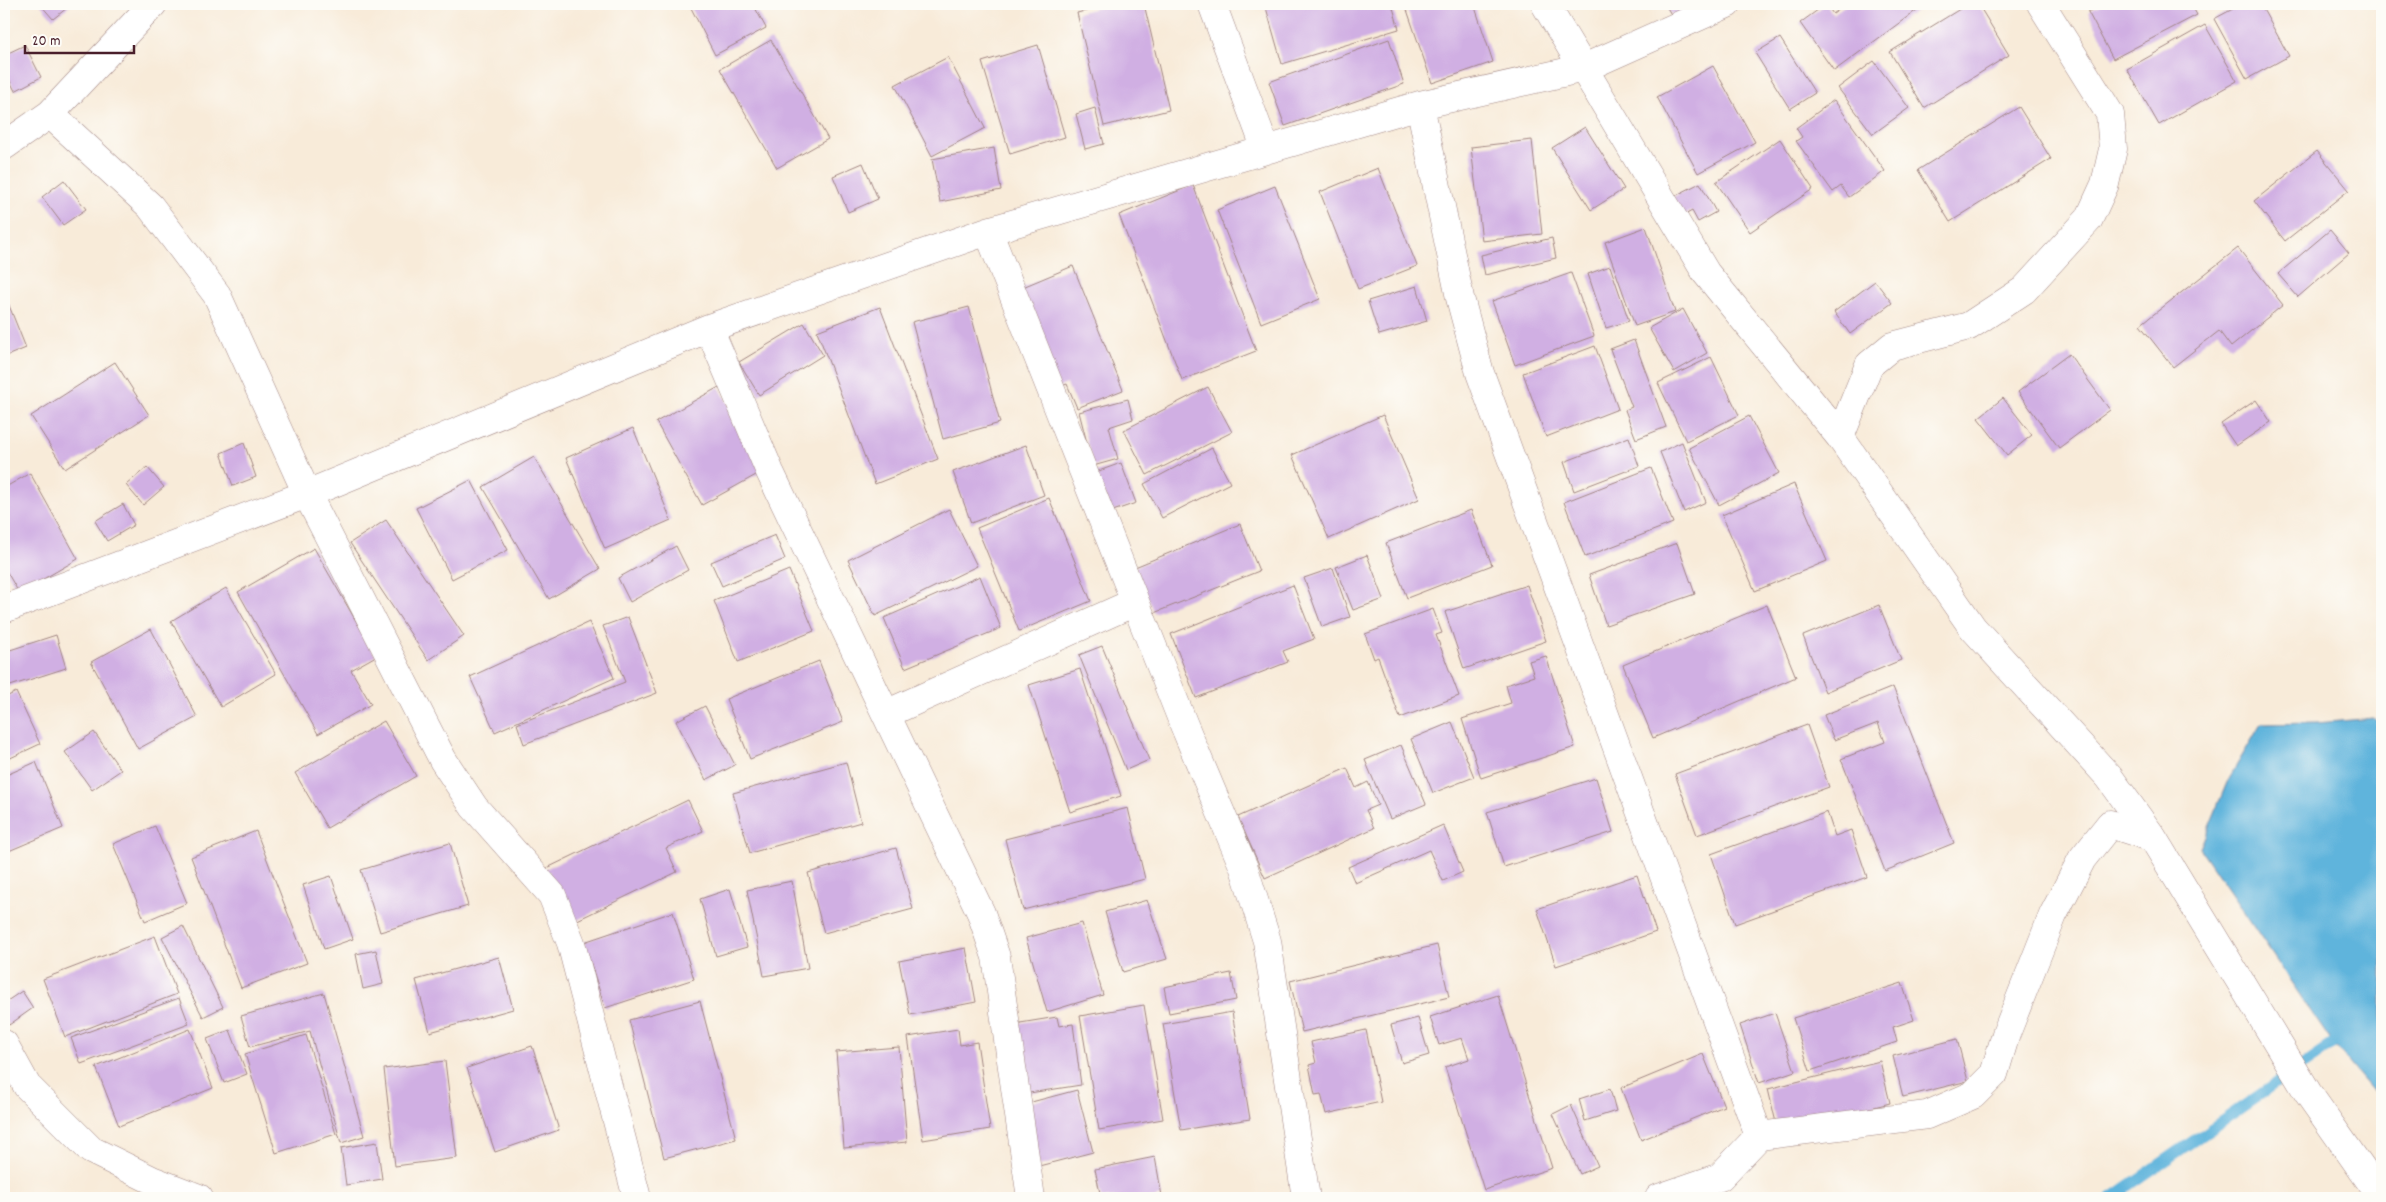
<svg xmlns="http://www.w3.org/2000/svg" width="2386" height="1202" font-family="Dekko,sans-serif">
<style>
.water{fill:#5fb4dc;stroke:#546a84}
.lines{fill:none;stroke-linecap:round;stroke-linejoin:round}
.stream{stroke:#5fb4dc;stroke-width:11}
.building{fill:#d0afe3}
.minor-casing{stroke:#a18582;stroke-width:29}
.minor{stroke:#fff;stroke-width:28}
</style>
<rect width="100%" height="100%" fill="#fdfcf7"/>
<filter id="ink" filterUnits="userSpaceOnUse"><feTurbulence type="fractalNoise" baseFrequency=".02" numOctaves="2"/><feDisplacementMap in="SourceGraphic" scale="10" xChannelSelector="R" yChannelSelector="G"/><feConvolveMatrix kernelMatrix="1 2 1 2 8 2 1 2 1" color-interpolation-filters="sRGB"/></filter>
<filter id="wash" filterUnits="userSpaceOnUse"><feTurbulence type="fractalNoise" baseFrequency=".0096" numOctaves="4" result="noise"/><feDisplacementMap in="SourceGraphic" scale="20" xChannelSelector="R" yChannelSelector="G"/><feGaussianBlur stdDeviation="1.12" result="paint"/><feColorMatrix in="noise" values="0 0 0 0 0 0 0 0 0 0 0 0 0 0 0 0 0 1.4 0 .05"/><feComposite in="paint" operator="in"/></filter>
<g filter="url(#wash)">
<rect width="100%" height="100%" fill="#f8ebd9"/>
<path class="water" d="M2374 718 2382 728V1102L2333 1044 2200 848 2228 780 2261 724 2317 723Z"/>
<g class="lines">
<path class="stream" d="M2111 1198 2333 1044"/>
</g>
<g id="blocks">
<path class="building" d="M40 4H72L53 19Z
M689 4H753L766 28 715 55Z
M1114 4H1144L1169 110 1104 126 1077 13Z
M1265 4H1392L1399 29 1282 64Z
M1405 4H1474L1493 62 1432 83Z
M1665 4H1697L1673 18Z
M1826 4 1833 14 1847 4H1925L1834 71 1800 23Z
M1968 4H1978L2009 55 1924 108 1890 52Z
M2103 4H2191L2197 15 2113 59 2088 12Z
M2242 4H2260L2289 56 2247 79 2214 19Z
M2205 25 2237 81 2159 125 2127 69Z
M1780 38 1815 93 1790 109 1755 53Z
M1389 39 1404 84 1285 126 1269 82Z
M771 40 828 139 777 168 720 69Z
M25 45 41 77 15 91 4 69V55Z
M1038 45 1065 137 1010 154 982 62Z
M948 57 985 128 932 156 895 85Z
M1874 61 1909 108 1873 134 1838 88Z
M1713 66 1755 142 1698 173 1657 97Z
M1834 100 1885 171 1849 197 1841 186 1833 192 1796 141 1802 137 1796 128Z
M2019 107 2051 159 1950 222 1918 170Z
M1095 108 1104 144 1085 149 1076 114Z
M1585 127 1624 189 1591 210 1552 148Z
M1780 139 1813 189 1750 232 1716 182Z
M1532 140 1542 234 1482 241 1471 147Z
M994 148 1001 190 940 202 932 159Z
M2317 151 2349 190 2285 241 2254 201Z
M863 163 878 199 848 212 833 176Z
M1378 168 1417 266 1358 289 1320 192Z
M64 180 86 209 63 225 42 197Z
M1700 183 1716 212 1698 222 1692 211 1683 216 1673 197Z
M1193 185 1256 351 1182 380 1119 215Z
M1275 186 1320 299 1261 323 1217 210Z
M1646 227 1675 312 1635 326 1605 242Z
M2330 230 2349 253 2298 297 2278 274Z
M1552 238 1556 258 1485 275 1481 255Z
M2238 248 2283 305 2231 347 2219 331 2173 367 2140 325Z
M1073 266 1123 390 1077 408 1067 384 1057 388 1018 289Z
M1610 266 1629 321 1606 328 1588 274Z
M1571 273 1594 336 1515 365 1492 301Z
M1875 281 1892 303 1850 334 1834 312Z
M1417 286 1427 321 1379 335 1368 301Z
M4 293 26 348 4 357Z
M880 307 938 459 875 484 817 331Z
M969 307 1000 423 943 439 912 322Z
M1683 309 1707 353 1674 372 1649 328Z
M804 323 823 355 759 395 739 362Z
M1634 340 1666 427 1636 439 1625 410 1632 407 1610 349Z
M1595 346 1618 409 1546 437 1523 373Z
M2069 354 2110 410 2059 448 2018 392Z
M1711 357 1739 415 1686 441 1658 383Z
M115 362 149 415 65 469 31 416Z
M719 387 765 470 702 505 656 422Z
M1208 387 1232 432 1147 475 1124 430Z
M2003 398 2032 435 2007 455 1978 418Z
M1128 399 1133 419 1109 427 1118 459 1093 466 1079 412Z
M2256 400 2271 422 2236 446 2221 424Z
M1383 415 1419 499 1329 539 1292 455Z
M1749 416 1779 473 1719 505 1689 448Z
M633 428 671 520 605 549 566 458Z
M1629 437 1639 466 1574 491 1564 462Z
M1682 442 1706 502 1684 512 1660 452Z
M244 443 256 477 233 486 221 453Z
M1026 445 1044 495 971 523 953 472Z
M1212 448 1230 483 1162 518 1144 484Z
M534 457 600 569 549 599 483 487Z
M1121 463 1136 503 1110 512 1096 472Z
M147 467 164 487 143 505 126 485Z
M1651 468 1673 523 1585 557 1564 502Z
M30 473 78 559 19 593 4 567V488Z
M471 480 508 550 452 579 416 508Z
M1794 484 1827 561 1755 591 1722 515Z
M1049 498 1091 601 1019 631 977 528Z
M123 504 134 525 107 541 95 521Z
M949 509 977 566 875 616 848 560Z
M1471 510 1492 565 1407 598 1386 543Z
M386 520 464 636 428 660 350 543Z
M1240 524 1259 571 1154 613 1135 567Z
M775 535 785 559 722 586 711 562Z
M1677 543 1695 594 1606 625 1589 575Z
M676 546 688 570 630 602 618 578Z
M314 548 376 656 351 670 371 704 318 734 238 592Z
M1367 555 1384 599 1353 610 1336 567Z
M1333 568 1350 617 1322 627 1304 578Z
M789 570 814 631 738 662 714 601Z
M980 576 1001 628 905 668 884 618Z
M1293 585 1314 639 1283 651 1288 662 1196 698 1171 634Z
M1527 585 1546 641 1464 669 1445 612Z
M226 588 276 674 221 707 171 621Z
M1767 605 1796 677 1653 738 1623 665Z
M1879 605 1901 660 1825 692 1803 636Z
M1433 609 1442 633 1436 635 1459 696 1400 718 1378 657 1374 659 1365 634Z
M628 617 657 693 524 744 517 724 625 682 603 626Z
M589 622 614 678 495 732 470 677Z
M151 629 197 717 138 749 91 662Z
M56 635 66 668 4 688V652Z
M1102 646 1149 760 1126 770 1079 655Z
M1546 656 1575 747 1481 778 1462 719 1511 703 1506 685 1534 676 1529 661Z
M819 661 843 722 750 759 726 699Z
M1080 669 1121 796 1070 812 1029 685Z
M1893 687 1954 843 1885 871 1841 759 1885 742 1878 723 1834 740 1824 715Z
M16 692 40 744 4 761V698Z
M705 706 735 765 706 780 676 721Z
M384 721 416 776 327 828 295 773Z
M1452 722 1474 777 1433 793 1411 739Z
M1807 725 1829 787 1697 835 1675 774Z
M94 732 121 770 92 790 65 752Z
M1401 745 1426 804 1390 819 1365 760Z
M36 762 63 828 4 853V776Z
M846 762 861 822 750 853 733 793Z
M1347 768 1356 788 1368 782 1378 805 1366 810 1374 828 1265 878 1238 817Z
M1596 778 1613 832 1504 867 1487 812Z
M688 800 703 831 666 848 677 872 569 924 543 870Z
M1128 808 1145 879 1023 910 1005 839Z
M1827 812 1835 836 1851 830 1867 877 1735 924 1711 854Z
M1443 825 1463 872 1443 881 1429 850 1355 883 1348 867Z
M155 826 187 903 145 921 113 844Z
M256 831 307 963 241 988 191 857Z
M450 843 468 906 380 932 361 870Z
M896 848 913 909 824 933 808 873Z
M1637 875 1656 932 1556 966 1537 909Z
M331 876 353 939 324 949 303 885Z
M792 881 808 968 764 976 747 890Z
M730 889 747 947 716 956 700 899Z
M1147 900 1167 959 1123 972 1105 912Z
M673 912 694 979 605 1008 584 942Z
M1082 923 1103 995 1047 1012 1026 938Z
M183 926 223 1007 203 1017 162 937Z
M155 936 177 994 65 1037 43 979Z
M1437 945 1449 997 1302 1032 1290 981Z
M966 948 976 1002 910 1015 899 961Z
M376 950 383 984 363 989 356 954Z
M499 957 513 1009 430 1032 416 980Z
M1231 973 1236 1000 1169 1013 1164 987Z
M1902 983 1914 1020 1893 1027 1897 1042 1810 1071 1793 1018Z
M22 991 33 1008 9 1025 4 1018V1003Z
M324 993 364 1136 341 1143 310 1031 250 1047 241 1016Z
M1498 995 1552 1168 1484 1190 1445 1067 1469 1059 1462 1038 1439 1045 1430 1017Z
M179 998 189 1024 81 1064 71 1038Z
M700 1001 736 1139 664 1158 629 1020Z
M1144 1005 1163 1119 1099 1130 1080 1016Z
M1232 1012 1250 1119 1181 1130 1163 1024Z
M1775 1013 1795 1071 1759 1083 1740 1025Z
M1057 1017 1059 1026 1073 1024 1081 1085 1023 1094 1014 1024Z
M1418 1018 1429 1055 1402 1063 1391 1025Z
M190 1029 213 1088 119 1126 96 1067Z
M958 1029 960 1045 977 1042 990 1129 923 1140 908 1037Z
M230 1030 247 1074 224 1083 207 1039Z
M1366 1030 1381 1102 1326 1114 1321 1094 1315 1095 1309 1065 1316 1063 1311 1042Z
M306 1035 336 1134 276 1153 245 1054Z
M1957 1039 1968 1081 1903 1097 1893 1056Z
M532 1046 559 1130 495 1152 467 1068Z
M899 1047 907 1142 844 1148 836 1052Z
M1703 1054 1724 1106 1641 1140 1621 1088Z
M445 1061 457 1158 395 1166 384 1069Z
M1880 1061 1890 1103 1778 1131 1768 1089Z
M1610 1089 1616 1111 1585 1121 1579 1099Z
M1077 1090 1093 1152 1039 1166 1024 1104Z
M1571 1105 1598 1166 1580 1174 1553 1114Z
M377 1142 382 1179 346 1185 341 1148Z
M1155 1157 1162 1196 1154 1198H1101L1095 1169Z"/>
</g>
</g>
<g filter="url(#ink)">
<use href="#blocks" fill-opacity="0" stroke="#a18582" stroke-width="1"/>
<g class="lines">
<defs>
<path id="minor" d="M1212 4 1266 150
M1545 4 1706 273 1840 437 1973 628 2109 777 2153 838 2308 1093 2382 1198
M1420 105 1460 298 1480 373 1759 1136
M50 114 150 206 217 295 307 494 443 760 474 807 552 895 571 943 637 1198
M4 146 50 114 153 4
M988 231 1184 725 1244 868 1267 941 1306 1198
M709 328 770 472 981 913 996 957 1031 1198
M1840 437 1869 365 1892 346 1969 326 2024 290 2089 219 2105 184 2113 149 2110 114 2041 4
M4 609 307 494 709 328 988 231 1420 105 1584 68 1727 4
M886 714 1135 602
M4 1044 27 1086 91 1150 152 1180 199 1198
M1659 1198 1720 1177 1759 1136 1927 1115 1973 1095 1994 1074 2006 1034 2053 915 2082 859 2110 824 2153 838"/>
</defs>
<use href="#minor" class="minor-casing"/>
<use href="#minor" class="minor"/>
</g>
</g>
<rect width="2386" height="1202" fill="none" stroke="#fdfcf7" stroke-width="20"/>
<path d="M25 45v8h109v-8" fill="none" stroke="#4a1f2b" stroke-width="2.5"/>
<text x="32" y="45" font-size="15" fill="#4a1f2b" stroke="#fdfcf7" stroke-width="4" paint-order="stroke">20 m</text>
</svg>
